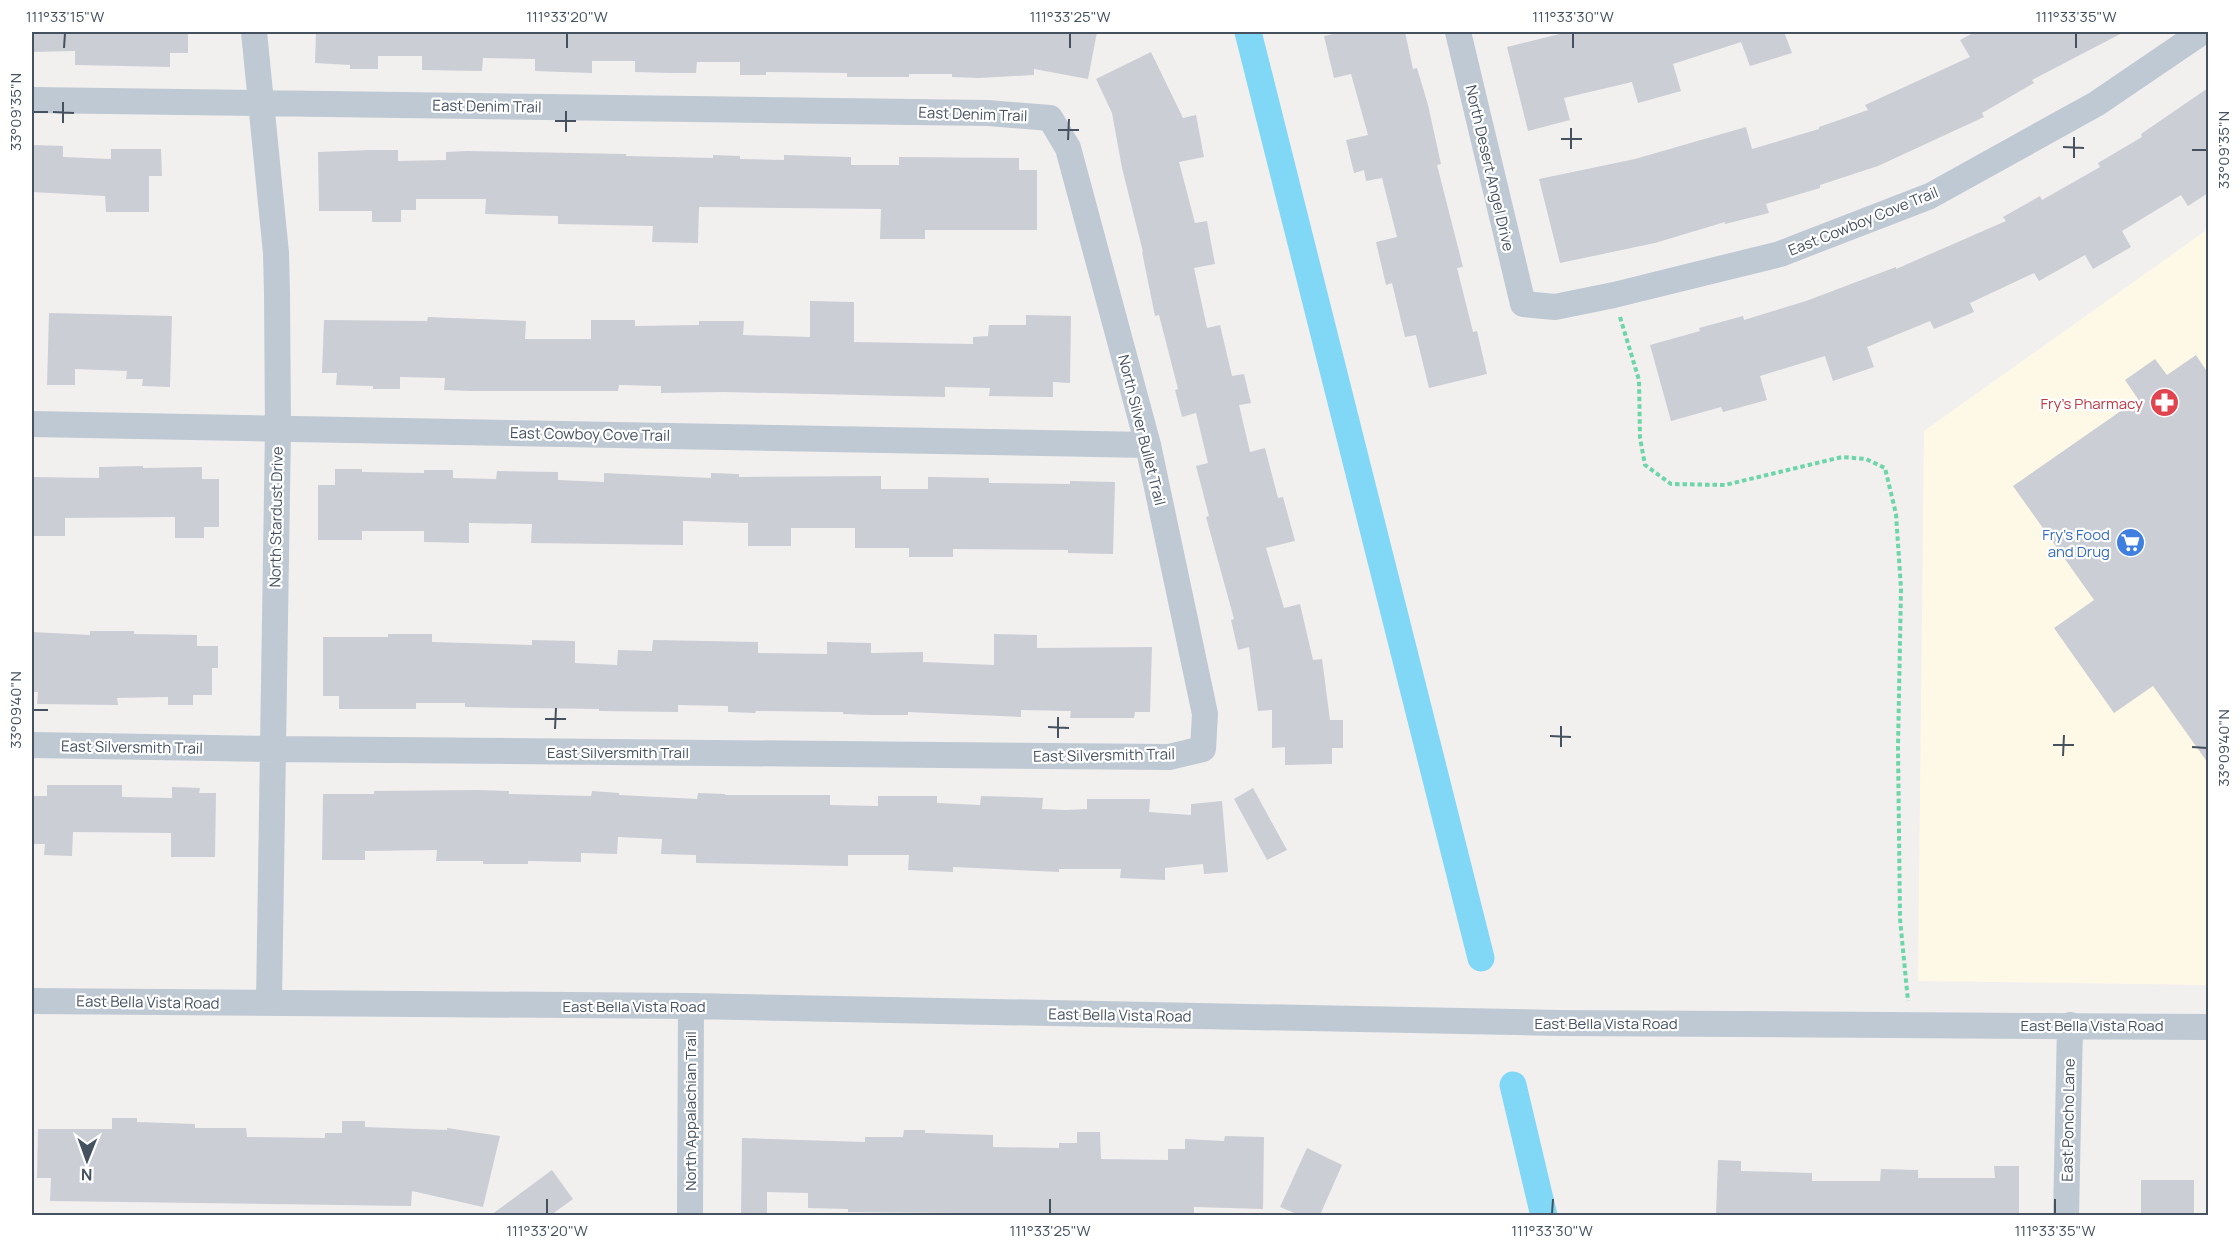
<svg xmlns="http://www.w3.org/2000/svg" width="2240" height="1247" font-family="Manrope,sans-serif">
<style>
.commercial{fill:#fef9e7}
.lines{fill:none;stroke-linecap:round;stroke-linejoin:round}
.canal{stroke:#81d7f6;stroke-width:27}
.building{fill:#cbced5}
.path{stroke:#6dd6a8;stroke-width:4;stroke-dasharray:4.5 3;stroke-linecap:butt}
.minor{stroke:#bec9d3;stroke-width:26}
.ticks{fill:none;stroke:#45515f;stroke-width:2}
.labels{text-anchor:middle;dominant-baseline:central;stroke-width:4.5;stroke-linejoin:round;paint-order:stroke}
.street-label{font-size:15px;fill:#45515f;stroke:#fff}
.health-label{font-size:15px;fill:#be3a42;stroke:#fff;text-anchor:end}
.shop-label{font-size:15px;fill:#366cbe;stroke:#fff;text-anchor:end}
.neatline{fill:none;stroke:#45515f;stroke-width:2}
.ticks-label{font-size:15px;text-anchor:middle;fill:#45515f}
</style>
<rect width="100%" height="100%" fill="#f2efef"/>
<path class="commercial" d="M2208 229V985L1918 981 1924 431Z"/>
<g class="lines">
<path class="canal" d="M1248 32 1481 958
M1513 1085 1544 1216"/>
</g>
<path class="building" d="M32 32H188V53H170V67L75 65V51L32 52Z
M316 32H1097L1088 79 1034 69V75L979 78 952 77V74H909V77H847V73L766 72V75H740V62H697L696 73H670L635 72V61H592V73L563 72 535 71V59L483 58 482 71 422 70V56H378V69H350V65L315 63Z
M1343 32H1405L1413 69 1417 68 1428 105 1441 164 1437 165 1463 267 1457 268 1473 332 1477 331 1487 374 1429 388 1416 335 1405 337 1392 283 1386 285 1376 242 1397 237 1382 178 1366 181 1364 170 1354 173 1346 140 1368 135 1351 74 1334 78 1324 36Z
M1568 32H1784L1792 53 1750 66 1741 42 1673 64 1681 91 1638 103 1632 82 1564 98 1570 120 1528 131 1507 47Z
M1975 32H2124L2032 80 2034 83 1982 113 1984 117 1878 166 1820 185V188L1766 204 1769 213 1725 224V222L1655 243 1560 263 1539 179 1635 159 1746 127 1752 149 1819 129V127L1868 110 1865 105 1970 57 1960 40Z
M1151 52 1183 118 1196 115 1204 157 1179 162 1195 223 1207 221 1215 264 1194 268 1207 328 1220 325 1232 376 1244 374 1251 403 1239 405 1250 452 1265 448 1278 498 1283 497 1295 541 1266 548 1284 608 1300 604 1313 660 1322 659 1330 720H1343V748H1332V764L1285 765V747L1272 748V710L1258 711 1249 647 1238 650 1231 620 1234 619 1206 517 1209 516 1196 466 1208 463 1196 413 1182 417 1175 390 1178 389 1159 315 1155 316 1142 252H1143L1122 168 1112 113 1096 79Z
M2208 88V193L2188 206 2181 195 2122 231 2131 247 2093 269 2085 255 2039 281 2034 273 1970 303 1974 312 1934 329 1930 321 1867 347 1874 367 1833 381 1825 356 1760 376 1767 400 1723 412 1721 407 1671 421 1650 345 1700 331 1699 328 1743 316 1744 320 1806 301 1896 267V269L2006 221 2003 217 2040 196 2042 200 2100 167 2098 163 2142 137 2141 134Z
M33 145 63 146V157L111 159V149H161L162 176H149V212H106L105 196 32 192Z
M371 150H398V161L446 160V152L467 151 626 154V156L713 158V155L740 156V159L784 160V155L851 157V165H899V157L1019 158V170H1037V230H925V239H880L881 209 699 207 698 243 652 242 653 226 558 224V216L485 214 486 199H416V210H401V222H372V211H319L318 152Z
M810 301 854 302V342L973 344V337L988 336 989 325H1026V315L1071 316 1070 383 1053 382V397L989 396 990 388 945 387V397L725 392 661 393V386L619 385 618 391H471L444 390 445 378 400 377V389H373V386L336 385 337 373H322L324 320 427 321 428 317 526 321 525 339H591V320H635V326L699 325V321H744L743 335 810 337Z
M49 313 172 316 170 387 142 386 143 379H126L127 371 75 369V385H47Z
M2196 355 2208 373V763L2153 686 2114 713 2054 628 2094 600 2013 486 2138 399 2125 380 2155 359 2167 375Z
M143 466V468L202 467V479H219V527H204V538H175V517L65 518V536H32V477L99 478V467Z
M335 469H362V472L424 473V470H453V478L496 479 497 471 558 472V480L604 482V473L711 478V473L739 474V477L881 476V489H928V477L989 478V483L1070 484V481L1115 482 1113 554 1068 553V550L953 549V557H909V548H855V528H791V546H748V523L683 521V545L531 543 532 524 469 523V543L424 542V531H362V540H318V485H335Z
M90 631H134V634L197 635V646H218V668H212V695H193V705H168V697L117 698 118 705 37 704 38 692H32V632L90 635Z
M388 634H432V642L532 645V640L575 641V663L617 665 618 650 652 651 653 640 758 642V653L827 654V642L871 643V653L923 652V662L994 665V634L1037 635V648L1152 647 1150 712H1135L1134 718H1070L1071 711 1021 710V717L908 712V715H873L843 714V712L756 711 755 713 728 712V706L678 705V712L599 711V709L465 707V703H416V709H339V696H323V637H388Z
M47 785H122V797L172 798V787L200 788 199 793H216L215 857H171V833L73 832 72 856 44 855 45 844H32V796H47Z
M1253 788 1287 850 1267 860 1234 799Z
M476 790 509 791V794L591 796 592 791 619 793V795L697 799 698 793 725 794V795H830V805L878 806V796H937V803L980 805 981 796 1018 797 1043 798 1042 809 1066 810 1087 809V799H1150L1149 812 1191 815V804L1222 801 1228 872 1204 874 1203 864 1165 868V880L1120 878 1121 869H1059V872L953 867V872L908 870 909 855H848V866L696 863V855L661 854 662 839 618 837 617 854 581 853V862L528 861V864H483V861H436L437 850 365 851V860H322L323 794H374V791Z
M112 1118H137V1122L195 1124V1128H246L247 1137 325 1138V1133H342V1121H365V1127L447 1130V1128L500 1136 483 1207 412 1191 411 1206 50 1201 51 1178H37L38 1129H112Z
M904 1130H925V1133L993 1135V1147L1059 1148V1143H1077V1132H1100L1101 1159 1168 1160V1149H1185V1139L1224 1141 1225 1136 1264 1137 1263 1209 1194 1207V1215L848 1212V1209L808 1208V1193L767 1192V1215H741L742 1138 865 1142V1137H903Z
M1307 1148 1342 1165 1320 1215H1299L1280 1207Z
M1718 1160 1741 1161V1171L1812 1173V1181H1880L1881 1169 1918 1170V1178H1995L1994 1166H2019V1215H1716Z
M552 1170 573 1199 551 1215H491Z
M2141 1180H2194V1215H2141Z"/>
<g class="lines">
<path class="path" d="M1620 317 1639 380 1640 438 1645 465 1671 484 1725 485 1842 457 1866 459 1885 468 1896 514 1901 589 1898 747 1900 919 1908 1001"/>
<path class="minor" d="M254 32 276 253 277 293 278 428 269 1003
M1458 32 1523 304 1555 307 1614 295 1780 254 1930 196 2096 104 2202 32
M32 100 988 113 1050 118 1068 148 1148 445 1205 714 1203 749 1169 757 273 749 32 745
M32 424 1148 445
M32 1001 691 1006 1559 1023 2208 1027
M690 1216 691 1006
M2066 1216 2070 1025"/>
</g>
<path class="ticks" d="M64 48 65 33M567 48V33M1070 48V33M1573 48V33M2076 48V33M33 112H48M53 112 74 113M555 121H576M63 123V102M1058 130H1079M566 132V111M1561 139H1582M1068 140 1069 119M2063 147 2084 148M1571 149V128M2192 150H2207M2074 158V137M33 710H48M545 719H566M1048 727 1069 728M555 729 556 708M1550 736 1571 737M1058 738V717M2053 745H2074M1561 747V726M2192 747 2207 748M2063 756 2064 735M547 1214V1199M1050 1214V1199M1552 1214 1553 1199M2055 1214V1199"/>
<defs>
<symbol id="pharmacy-disc" viewBox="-11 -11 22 22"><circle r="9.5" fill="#e0444e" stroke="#fff"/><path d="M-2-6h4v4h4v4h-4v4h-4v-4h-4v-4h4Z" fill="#fff"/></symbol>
<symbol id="supermarket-disc" viewBox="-11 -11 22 22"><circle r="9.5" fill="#3f7fe0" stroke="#fff"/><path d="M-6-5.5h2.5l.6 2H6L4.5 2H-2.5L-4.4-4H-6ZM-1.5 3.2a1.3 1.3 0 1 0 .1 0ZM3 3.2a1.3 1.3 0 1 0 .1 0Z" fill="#fff"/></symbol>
</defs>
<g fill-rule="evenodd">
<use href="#pharmacy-disc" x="2148" y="386" width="33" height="33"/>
<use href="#supermarket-disc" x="2114" y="526" width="33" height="33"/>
</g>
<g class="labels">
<g class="street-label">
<text transform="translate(487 106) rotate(1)">East Denim Trail</text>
<text transform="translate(973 114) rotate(2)">East Denim Trail</text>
<text transform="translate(1490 168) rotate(77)">North Desert Angel Drive</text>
<text transform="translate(1863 221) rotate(-22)">East Cowboy Cove Trail</text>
<text transform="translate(1142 430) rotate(76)">North Silver Bullet Trail</text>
<text transform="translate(590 434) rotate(1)">East Cowboy Cove Trail</text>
<text transform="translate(276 517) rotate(-89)">North Stardust Drive</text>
<text transform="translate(132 747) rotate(1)">East Silversmith Trail</text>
<text x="618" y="752">East Silversmith Trail</text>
<text transform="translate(1104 755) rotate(-1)">East Silversmith Trail</text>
<text transform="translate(148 1002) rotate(1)">East Bella Vista Road</text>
<text x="634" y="1006">East Bella Vista Road</text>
<text transform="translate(1120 1015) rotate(1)">East Bella Vista Road</text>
<text x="1606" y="1023">East Bella Vista Road</text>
<text x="2092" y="1025">East Bella Vista Road</text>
<text transform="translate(690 1111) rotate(-90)">North Appalachian Trail</text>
<text transform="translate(2068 1120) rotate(-89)">East Poncho Lane</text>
</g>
<g class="health-label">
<text x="2143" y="403">Fry's Pharmacy</text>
</g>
<g class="shop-label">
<text x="2110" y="534">Fry's Food<tspan x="2110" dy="17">and Drug</tspan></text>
</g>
</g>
<rect width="2240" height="1247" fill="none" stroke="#ffffff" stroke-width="66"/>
<g transform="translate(87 1160) rotate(181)" stroke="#ffffff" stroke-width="4.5" paint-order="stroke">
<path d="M0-4.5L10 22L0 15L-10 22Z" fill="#45515f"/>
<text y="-9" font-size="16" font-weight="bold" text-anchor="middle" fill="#45515f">N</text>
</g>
<rect x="33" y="33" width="2174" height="1181" class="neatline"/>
<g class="ticks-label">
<text x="65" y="22">111°33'15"W</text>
<text x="567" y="22">111°33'20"W</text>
<text x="1070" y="22">111°33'25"W</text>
<text x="1573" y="22">111°33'30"W</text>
<text x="2076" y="22">111°33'35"W</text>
<text transform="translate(16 112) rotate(-90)" y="5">33°09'35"N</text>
<text transform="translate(2224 150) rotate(-90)" y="5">33°09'35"N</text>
<text transform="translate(16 710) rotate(-90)" y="5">33°09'40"N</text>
<text transform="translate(2224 748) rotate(-90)" y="5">33°09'40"N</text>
<text x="547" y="1236">111°33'20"W</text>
<text x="1050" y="1236">111°33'25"W</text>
<text x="1552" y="1236">111°33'30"W</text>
<text x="2055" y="1236">111°33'35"W</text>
</g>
</svg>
